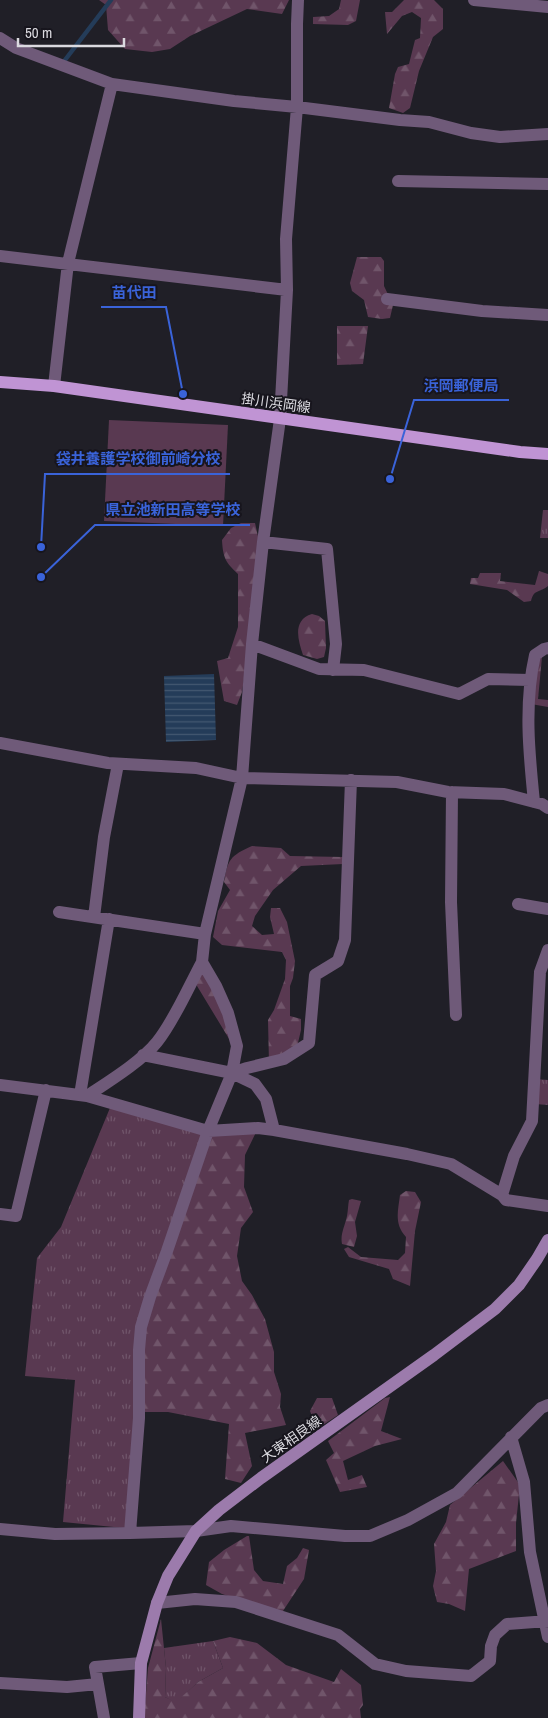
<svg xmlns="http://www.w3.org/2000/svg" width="548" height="1718" font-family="'Archivo Narrow','Noto Sans JP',sans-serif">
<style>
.grass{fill:url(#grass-tufts)}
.forest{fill:url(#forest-firs)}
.park{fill:#593951}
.water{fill:url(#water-rules)}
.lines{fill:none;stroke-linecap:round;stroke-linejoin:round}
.stream{stroke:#243c59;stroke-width:4.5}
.minor{stroke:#6f5a79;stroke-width:12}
.secondary{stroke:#9c7bac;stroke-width:12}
.primary{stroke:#c094d4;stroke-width:12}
.labels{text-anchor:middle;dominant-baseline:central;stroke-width:4;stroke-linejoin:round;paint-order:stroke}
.street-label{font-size:14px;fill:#dbdae0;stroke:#17151d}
.leader{fill:none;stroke:#3a63d9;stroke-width:2}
.callout-dot{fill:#3a63d9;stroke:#17151d;stroke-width:2}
.callout-label{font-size:15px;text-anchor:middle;font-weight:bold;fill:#3a63d9;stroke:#17151d;stroke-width:4;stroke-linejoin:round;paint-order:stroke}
</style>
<defs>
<pattern id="grass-tufts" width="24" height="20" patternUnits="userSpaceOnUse" patternTransform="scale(1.25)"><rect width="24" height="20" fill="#593951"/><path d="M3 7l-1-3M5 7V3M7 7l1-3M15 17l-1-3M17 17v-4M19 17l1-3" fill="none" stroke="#70556a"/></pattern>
<pattern id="forest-firs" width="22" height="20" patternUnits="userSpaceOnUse" patternTransform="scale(1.25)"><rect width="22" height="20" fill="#593951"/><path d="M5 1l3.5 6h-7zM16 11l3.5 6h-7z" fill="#70556a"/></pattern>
<pattern id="water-rules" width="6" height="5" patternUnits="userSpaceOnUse" patternTransform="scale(1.25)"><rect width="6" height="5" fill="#243c59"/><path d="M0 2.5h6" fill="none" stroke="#435871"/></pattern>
</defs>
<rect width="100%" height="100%" fill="#201f27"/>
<path class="grass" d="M543 510H548V538H540Z
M535 1079 548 1080V1105L535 1104Z
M112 1103 207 1134 141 1327 134 1529 63 1522 75 1380 25 1376 37 1258 61 1227Z
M213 1641 223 1668 198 1682 176 1703 165 1697 166 1668 164 1648Z"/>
<path class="forest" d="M99 0H289L282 14 247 9 190 36 170 49 152 52 125 49 108 30 106 5Z
M341 0H360L356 21 348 25 313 24V17L329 16 339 9Z
M404 0H434L443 9V29L433 37 419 71 410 108 403 113 389 108 395 74 398 67 409 64 415 40 420 38 421 18 412 12 402 16 387 34 385 12H392Z
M357 257H381L384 261V286L393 305 390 318 382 319 368 317 364 300 352 291 350 283Z
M337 326H368L363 364 337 365Z
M241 523H255L259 541 247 659 242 692 237 705 224 701 217 661 228 658 238 627V574C225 562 223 557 222 540L231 528Z
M539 571 548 574V586C539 593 534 589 531 601L524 602 507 590 470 584 471 578H478L480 573H501L500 581 535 585Z
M312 614 319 616 325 621 326 648 324 657 317 659 303 655C298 640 292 620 312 614Z
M537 655 542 657 538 699 548 700V707L531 704Z
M252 846 281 848 290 856 343 857V864L301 866 273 890 255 916 252 926 262 935 274 934 270 917 271 908H280L287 922 295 961 293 978 290 986V1016L301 1019V1030L297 1047 269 1063 268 1020 274 1010 285 979 286 960 282 952 222 945 213 937 218 911 230 890 224 882C228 859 230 856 252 846Z
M202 966 226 1014 234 1047 194 981Z
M258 1128 245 1155 244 1187 253 1212 241 1228 237 1256 242 1281 252 1295 265 1319 274 1352V1372L281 1394 280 1407 286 1425 245 1433 252 1466 241 1483 225 1479 229 1424 168 1412H139L143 1321 207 1134Z
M406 1191 415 1192 421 1202 415 1231 410 1286 393 1279 389 1269 349 1257 344 1249 348 1247 361 1257 398 1260 405 1253 406 1237C394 1224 398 1211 400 1195Z
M352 1199 361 1201 355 1222 357 1236 354 1247 342 1244C340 1234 345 1226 347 1216 348 1211 348 1205 349 1200Z
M390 1397 381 1431 402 1439 375 1446 343 1461 348 1480 362 1475 367 1487 340 1492 326 1460 334 1453 328 1441 385 1398Z
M317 1398H332L338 1415 317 1429 310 1411Z
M503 1461 520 1485 516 1523V1551L469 1569 465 1611 449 1604 437 1602 433 1586 436 1571 434 1544 446 1522 450 1505Z
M247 1536H249L254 1570 263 1581 283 1584 287 1566 297 1558 303 1548 309 1550 304 1579 281 1614 222 1594 206 1585 209 1562 224 1550Z
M161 1619 166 1668 165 1697 176 1702 198 1682 223 1668 213 1641 230 1637 257 1643 286 1665 334 1682 341 1669 361 1685 363 1705 360 1709 361 1718H144L148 1668Z"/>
<path class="park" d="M109 420 228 425 223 526 104 521Z"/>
<path class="water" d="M214 674 216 740 166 742 164 676Z"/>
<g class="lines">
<path class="stream" d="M65 60 111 0"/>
<path class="minor" d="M474 0 548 7
M0 38 16 48 112 84
M398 181 548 184
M0 256 287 290
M387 299 482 311 548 315
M54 386 68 263 112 84 234 101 297 107 400 120 429 122 471 133 500 137 548 134
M263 542 327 549 336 644 333 670
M252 644 319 669 364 670 459 694 488 679 530 680
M0 743 108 763 196 768 242 778 397 782 448 792 504 794 542 804 548 808
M452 792 451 902 456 1015
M534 802C529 753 524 703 535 655L544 649 548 648
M518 904 548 909
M59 912 205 934
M94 917 104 837 118 764
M143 1055 232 1073 255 1084 266 1099 274 1130
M232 1073 247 1068 284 1059 309 1043 315 975 338 961 345 940 351 780
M0 1085 87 1096 208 1131 258 1128 274 1130 407 1154 451 1164 502 1195 506 1200 548 1206
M80 1095 109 919
M87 1096C108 1082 142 1061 157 1042 174 1021 189 986 202 962
M502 1195 514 1156 532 1121 540 972 548 950
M0 1214 16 1216 46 1090
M511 1437 524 1482 530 1552 548 1637
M0 1529 55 1534 130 1533 196 1531 231 1526 345 1536H370L408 1520 457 1493 541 1408 548 1405
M130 1533 139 1418V1350L141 1327 150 1297 167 1251 208 1131 232 1073 237 1046 228 1013 216 986 202 962 205 934 242 778 252 644 263 542 280 419 287 290 286 239 297 107V24L298 0
M157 1603 195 1599 236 1602 338 1635 375 1664 406 1671 471 1676 490 1661 491 1646 495 1635 507 1624 548 1621
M0 1683 67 1687 98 1684 95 1667 141 1663
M98 1684 104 1718"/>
<path class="secondary" d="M139 1718 141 1663 157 1603 168 1576 196 1531 219 1510 261 1478 434 1355 495 1309 519 1285 537 1259 548 1240"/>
<path class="primary" d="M0 382 54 386 520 452 548 454"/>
</g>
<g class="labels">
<g class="street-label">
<text transform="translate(276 403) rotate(8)">掛川浜岡線</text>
<text transform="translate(291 1439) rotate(-35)">大東相良線</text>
</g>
</g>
<path class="leader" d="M183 394L166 307H101M390 479L414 400H509M41 547L45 474H230M41 577L95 525H250"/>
<g class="callout-dot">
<circle cx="183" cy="394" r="5"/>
<circle cx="390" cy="479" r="5"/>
<circle cx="41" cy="547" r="5"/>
<circle cx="41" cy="577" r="5"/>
</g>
<g class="callout-label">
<text x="134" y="298">苗代田</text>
<text x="461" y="391">浜岡郵便局</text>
<text x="138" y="464">袋井養護学校御前崎分校</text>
<text x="173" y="515">県立池新田高等学校</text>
</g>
<path d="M18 38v8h106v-8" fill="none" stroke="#dbdae0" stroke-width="2.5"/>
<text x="25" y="38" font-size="15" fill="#dbdae0" stroke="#17151d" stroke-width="4" paint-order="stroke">50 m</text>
</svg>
